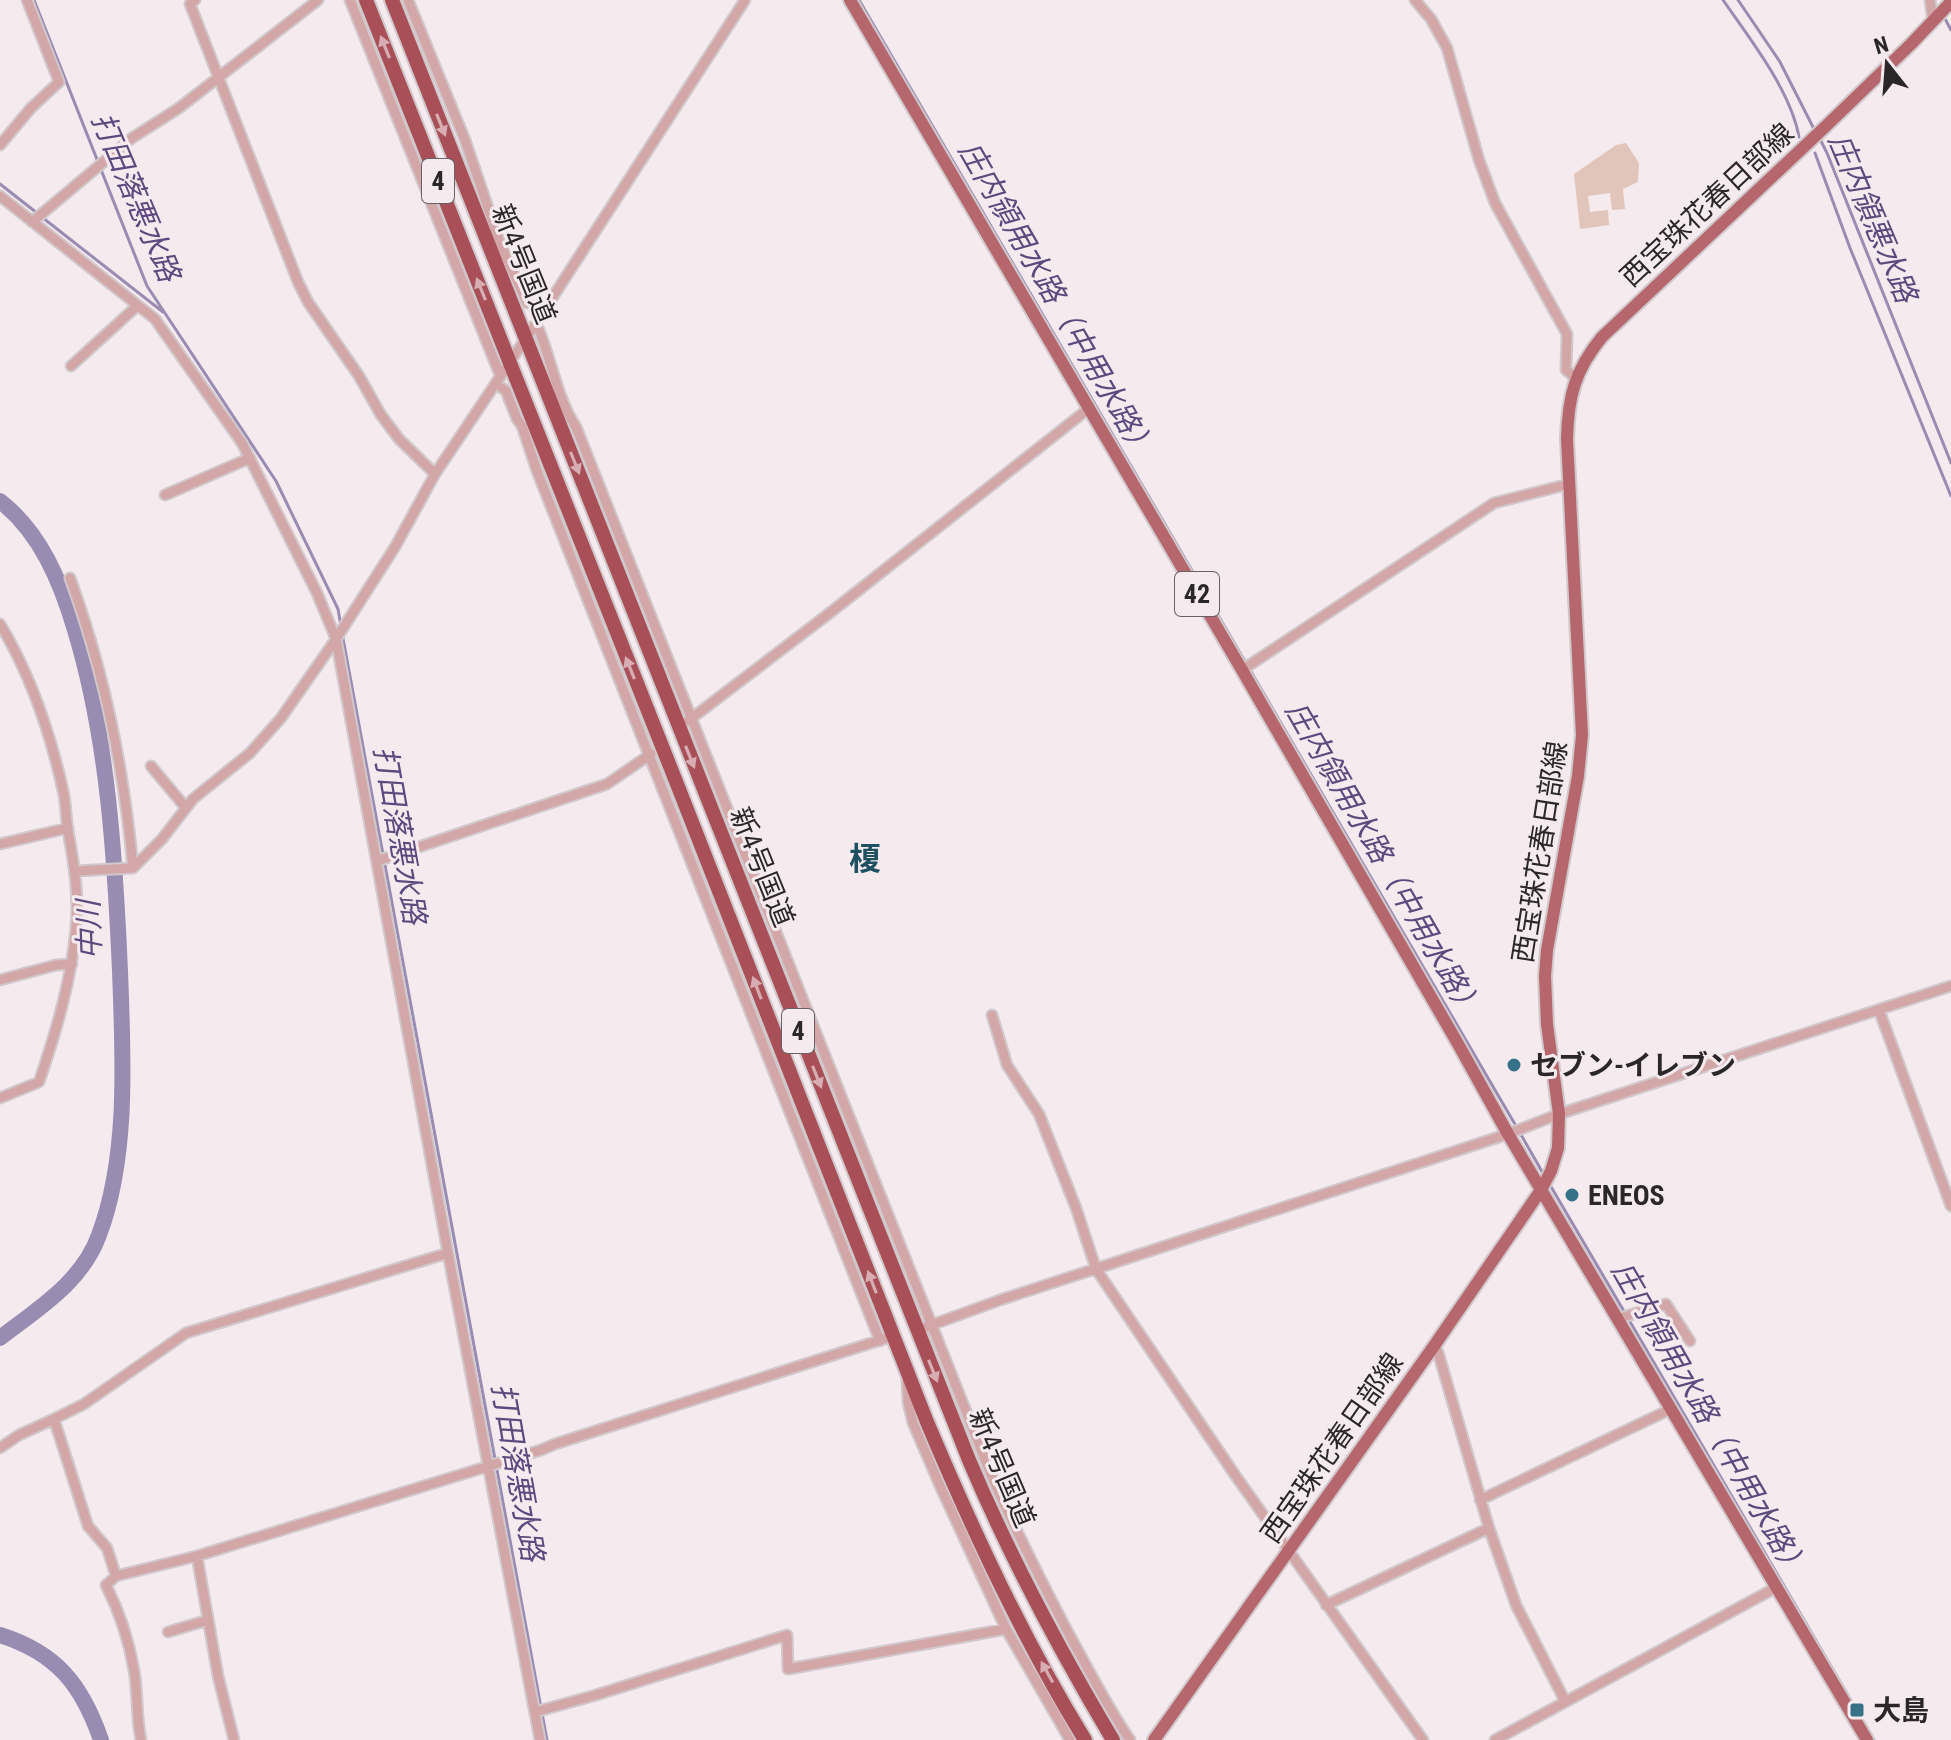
<svg xmlns="http://www.w3.org/2000/svg" width="1951" height="1740" font-family="'Roboto Condensed','Noto Sans JP',sans-serif">
<style>
.green{fill:#e1c5ba}
.lines{fill:none;stroke-linecap:round;stroke-linejoin:round}
.stream{stroke:#998cb2;stroke-width:3}
.river{stroke:#998cb2;stroke-width:16}
.minor-casing{stroke:#d1c8cb;stroke-width:13}
.major-casing{stroke:#d1c8cb;stroke-width:16}
.highway-casing{stroke:#d1c8cb;stroke-width:18}
.minor{stroke:#d3a6a7;stroke-width:9}
.major{stroke:#b5676d;stroke-width:12}
.highway{stroke:#a94f57;stroke-width:14}
.oneway{fill:#d7adb2}
.poi-dot{fill:#357288;stroke:#f5ebef;stroke-width:3}
.labels{text-anchor:middle;dominant-baseline:central;stroke-width:6;stroke-linejoin:round;paint-order:stroke}
.shield{fill:#f5ebef;stroke:#686264;stroke-width:2}
.shield-label{font-size:26px;font-weight:bold;fill:#2b2729}
.street-label{font-size:28px;fill:#2b2729;stroke:#f5ebef}
.poi-label{font-size:28px;font-weight:bold;fill:#2b2729;stroke:#f5ebef;text-anchor:start}
.water-label{font-size:30px;font-style:italic;fill:#5d497e;stroke:#f5ebef}
.quarter-label{font-size:32px;font-weight:bold;fill:#1f5062;stroke:#f5ebef}
</style>
<rect width="100%" height="100%" fill="#f5ebef"/>
<path class="green" d="M1626 143 1639 163 1638 182 1623 189 1625 209 1612 210 1610 193 1588 196 1590 212 1608 210 1609 225 1580 229 1574 174 1616 145Z"/>
<g class="lines">
<path class="stream" d="M34 0 147 286 276 481 338 609 341 626
M859 0 1516 1126
M1723 0C1750 39 1791 91 1799 137
M1738 0 1780 62 1815 131
M1943 15 1951 30
M1819 137 1827 153 1951 463
M1815 153 1850 248 1951 496
M0 184 37 213
M43 218 163 312
M342 633 547 1740
M1520 1133 1544 1175
M1550 1185 1625 1313
M1629 1320 1874 1740"/>
<path class="river" d="M0 501C40 532 61 582 75 630 108 739 115 857 120 971 123 1055 129 1156 99 1235 82 1282 39 1308 0 1338
M0 1635C57 1653 82 1685 101 1740"/>
<defs>
<path id="minor" d="M195 0 190 4 298 282 308 302 359 376 381 415 399 439 435 474
M350 0 500 375
M408 0 465 140 500 243 527 303
M1415 0 1431 19 1447 48 1479 160 1495 203 1567 334 1566 370 1576 378
M1930 0 1933 21
M0 145 31 108 59 82 27 0
M0 196 155 319 242 443 317 593 336 639 448 1253 540 1740
M32 222 132 138 179 108 318 0
M539 330C552 362 557 398 576 427L992 1477C1016 1531 1043 1585 1071 1638 1090 1672 1108 1708 1130 1740
M71 366 137 306
M502 388 506 391 517 419 522 426 537 471 880 1341
M165 495 250 458
M70 578C104 671 124 769 133 868
M0 624C32 677 51 735 64 795 66 807 66 819 68 831 74 863 79 895 76 928 71 982 56 1032 39 1082L0 1098
M1242 670 1494 503 1569 484
M688 721 831 612 1088 409
M151 766 186 808
M0 844 68 828
M377 861 607 784 651 754
M76 871 133 868 162 839 193 799 250 753 281 718 336 639 395 547 435 474 536 323 745 0
M0 980 56 965 72 964
M1879 1010 1951 1206
M992 1015 1007 1065 1039 1114 1076 1208 1096 1269 1235 1475 1423 1740
M1617 1319 1666 1304 1690 1341
M926 1327 1000 1300 1508 1134 1559 1114 1951 986
M1434 1346 1438 1352 1489 1528 1516 1605 1565 1701
M907 1381 908 1402 913 1423 941 1488 1006 1629 1070 1740
M0 1448 19 1435 54 1419
M1480 1500 1671 1409
M197 1556 218 1676 234 1740
M116 1576 107 1548 88 1526 54 1419 84 1404 186 1333 448 1253
M1326 1605 1489 1528
M168 1632 208 1620
M535 1712 596 1695 787 1635 788 1669 1006 1629
M141 1740C136 1717 138 1693 134 1670 129 1641 119 1611 106 1585L116 1576 197 1556 541 1450 555 1444 893 1336
M1495 1740 1777 1587"/>
<path id="major" d="M850 0 1242 670 1457 1042 1508 1134 1867 1740
M1154 1740 1434 1346 1541 1190 1551 1171 1558 1148 1559 1114 1547 1024 1545 976 1547 950 1578 776 1582 735 1567 439C1568 396 1575 370 1602 337L1826 126 1911 44 1951 2"/>
<path id="highway" d="M366 0 677 784 927 1422C973 1531 1023 1639 1085 1740
M392 0 969 1460C1010 1557 1059 1649 1113 1740"/>
</defs>
<use href="#minor" class="minor-casing"/>
<use href="#major" class="major-casing"/>
<use href="#highway" class="highway-casing"/>
<use href="#minor" class="minor"/>
<use href="#major" class="major"/>
<use href="#highway" class="highway"/>
</g>
<defs><path id="oneway-solid" d="M-6-.8H1V-3.2L6.5 0L1 3.2V.8H-6Z" transform="scale(2)"/></defs>
<g class="oneway">
<use href="#oneway-solid" transform="translate(385 47) rotate(-112)"/>
<use href="#oneway-solid" transform="translate(441 125) rotate(68)"/>
<use href="#oneway-solid" transform="translate(481 289) rotate(-112)"/>
<use href="#oneway-solid" transform="translate(575 463) rotate(68)"/>
<use href="#oneway-solid" transform="translate(630 668) rotate(-112)"/>
<use href="#oneway-solid" transform="translate(690 757) rotate(68)"/>
<use href="#oneway-solid" transform="translate(757 988) rotate(-111)"/>
<use href="#oneway-solid" transform="translate(817 1077) rotate(68)"/>
<use href="#oneway-solid" transform="translate(872 1282) rotate(-111)"/>
<use href="#oneway-solid" transform="translate(933 1371) rotate(68)"/>
<use href="#oneway-solid" transform="translate(1047 1672) rotate(-119)"/>
</g>
<g class="poi-dot">
<circle cx="1514" cy="1065" r="8"/>
<circle cx="1572" cy="1195" r="8"/>
<rect x="1849" y="1702" width="16" height="16" rx="4"/>
</g>
<g class="labels">
<g class="shield">
<rect x="422" y="159" width="32" height="44" rx="6"/>
<rect x="1175" y="572" width="44" height="44" rx="6"/>
<rect x="782" y="1009" width="32" height="44" rx="6"/>
</g>
<g class="shield-label">
<text x="438" y="181">4</text>
<text x="1197" y="594">42</text>
<text x="798" y="1031">4</text>
</g>
<g class="street-label">
<text transform="translate(1707 205) rotate(-43)">西宝珠花春日部線</text>
<text transform="translate(524 264) rotate(68)">新4号国道</text>
<text transform="translate(1540 852) rotate(-81)">西宝珠花春日部線</text>
<text transform="translate(762 867) rotate(68)">新4号国道</text>
<text transform="translate(1332 1448) rotate(-55)">西宝珠花春日部線</text>
<text transform="translate(1002 1468) rotate(67)">新4号国道</text>
</g>
<g class="poi-label">
<text x="1530" y="1065">セブン-イレブン</text>
<text x="1588" y="1195">ENEOS</text>
<text x="1873" y="1710">大島</text>
</g>
<g class="water-label">
<text transform="translate(136 197) rotate(67)">打田落悪水路</text>
<text transform="translate(1873 218) rotate(67)">庄内領悪水路</text>
<text transform="translate(1057 300) rotate(60)">庄内領用水路（中用水路）</text>
<text transform="translate(400 835) rotate(80)">打田落悪水路</text>
<text transform="translate(1384 860) rotate(60)">庄内領用水路（中用水路）</text>
<text transform="translate(89 930) rotate(-92)">中川</text>
<text transform="translate(1710 1420) rotate(60)">庄内領用水路（中用水路）</text>
<text transform="translate(518 1472) rotate(80)">打田落悪水路</text>
</g>
<g class="quarter-label">
<text x="865" y="859">榎</text>
</g>
</g>
<g transform="translate(1887 64) rotate(343)" stroke="#f5ebef" stroke-width="6" paint-order="stroke">
<path d="M0-6L14 30L0 20L-14 30Z" fill="#2b2729"/>
<text y="-12" font-size="22" font-weight="bold" text-anchor="middle" fill="#2b2729">N</text>
</g>
</svg>
